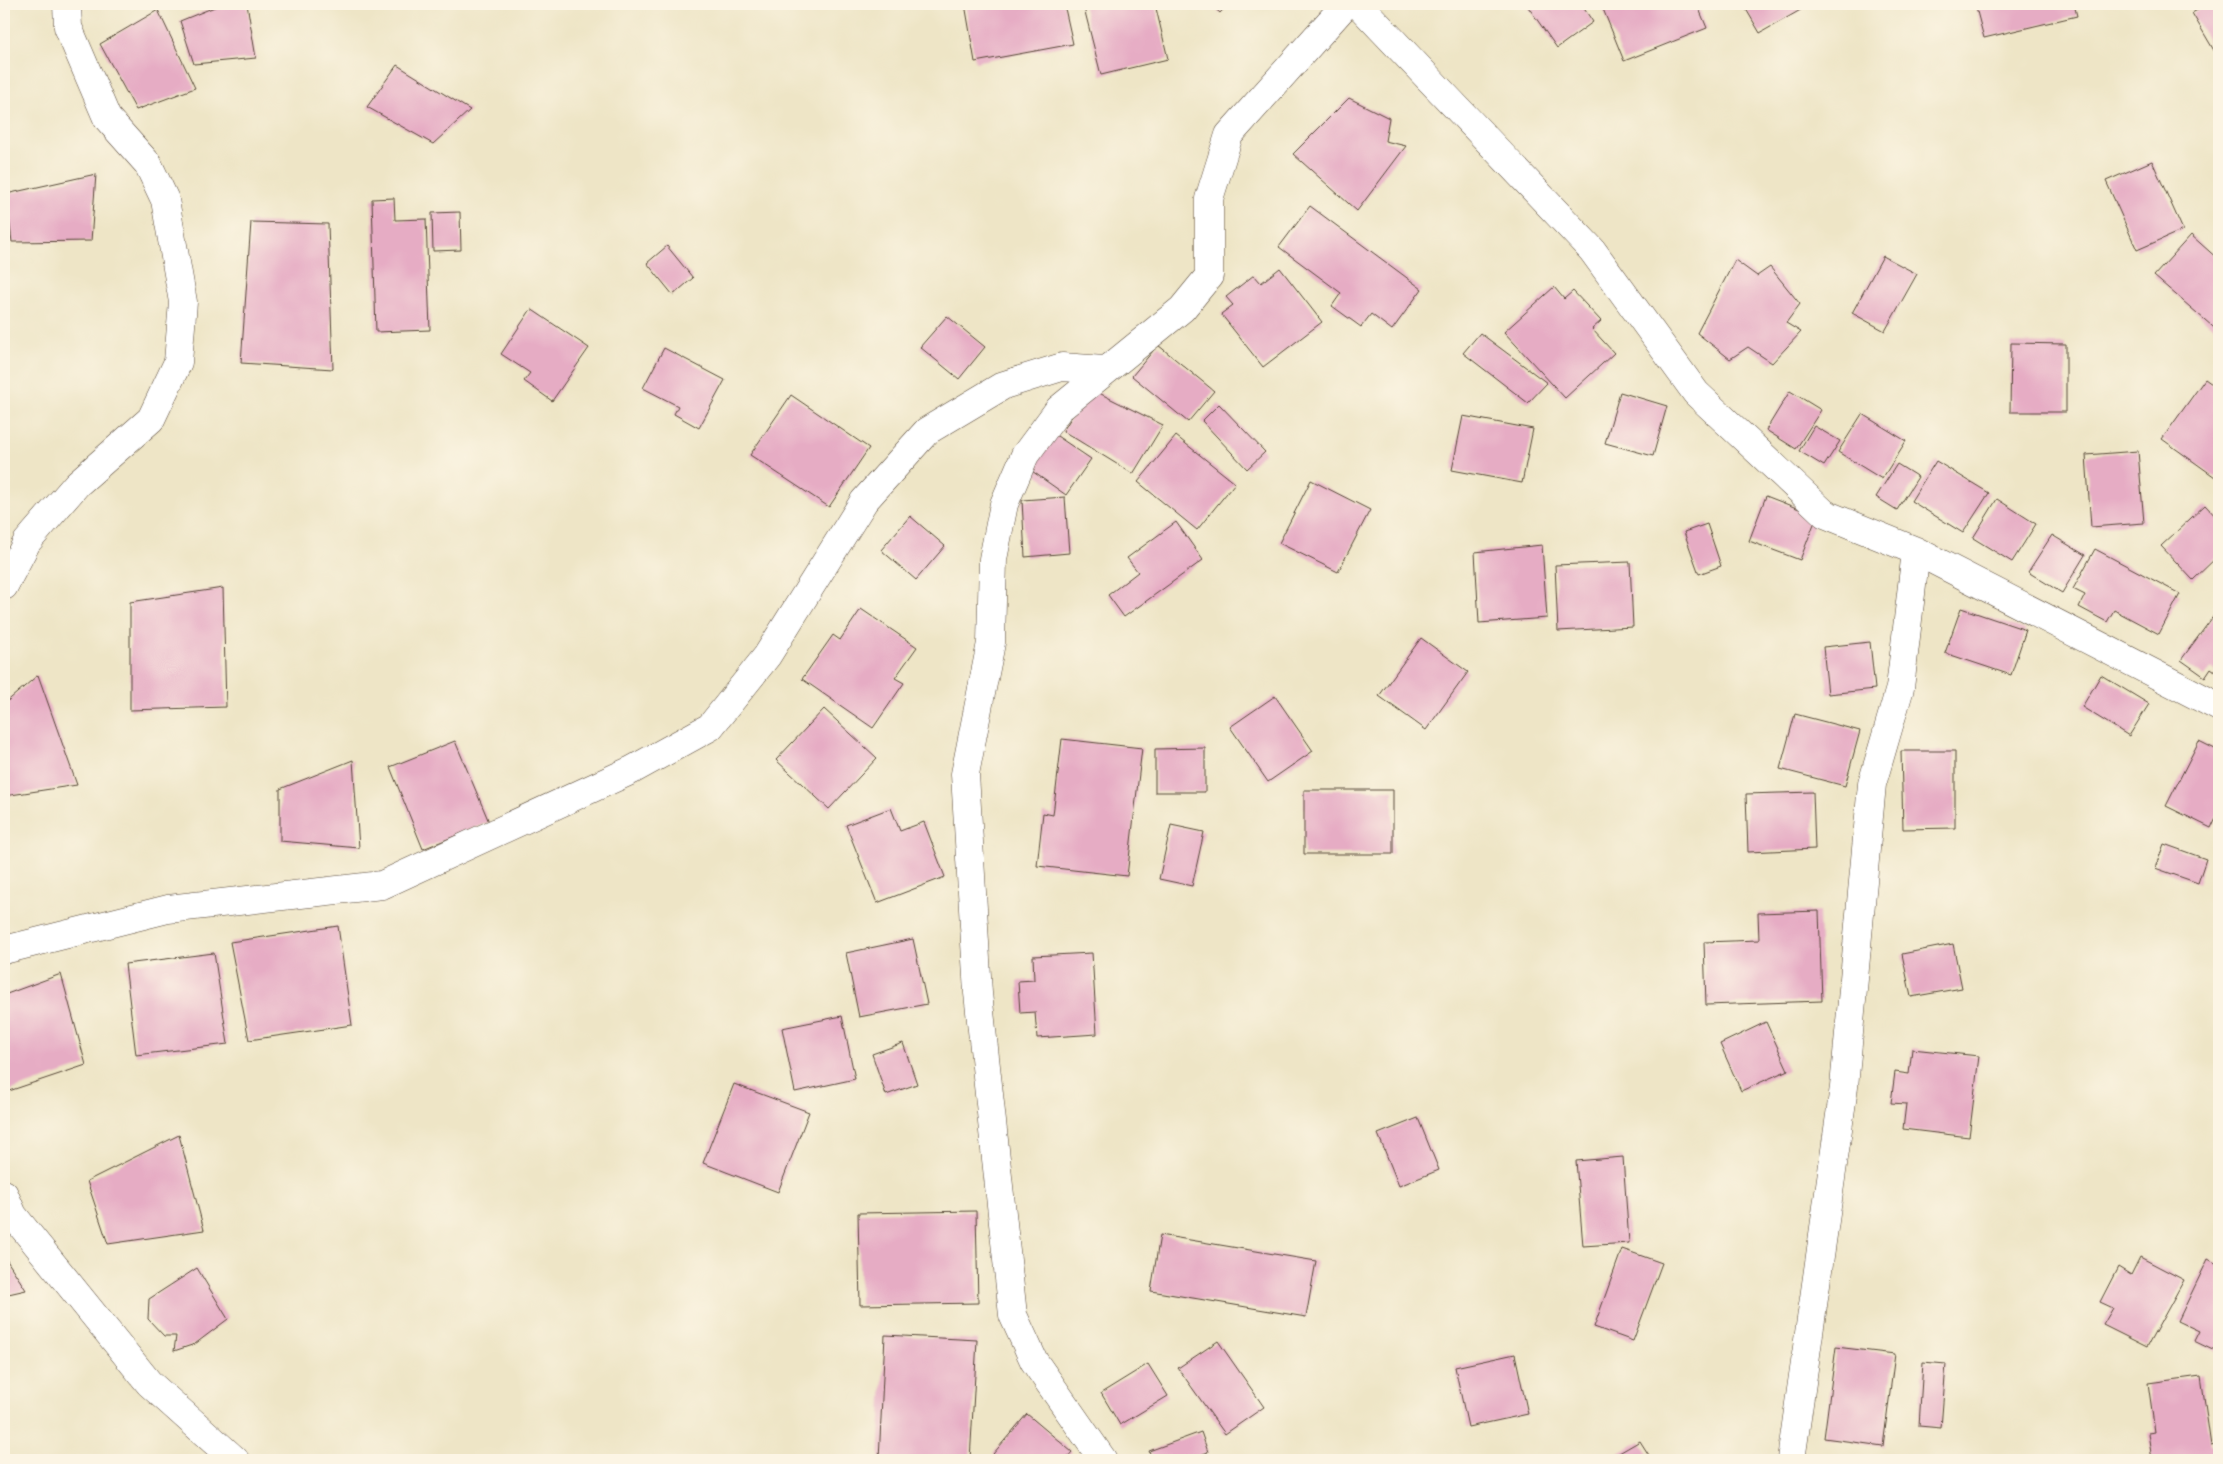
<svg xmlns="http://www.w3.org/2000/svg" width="2223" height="1464" font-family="'Shantell Sans',sans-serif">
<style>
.building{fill:#e6acc4}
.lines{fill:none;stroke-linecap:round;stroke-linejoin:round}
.minor-casing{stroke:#564637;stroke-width:29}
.minor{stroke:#fff;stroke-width:28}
</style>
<rect width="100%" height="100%" fill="#fcf5e5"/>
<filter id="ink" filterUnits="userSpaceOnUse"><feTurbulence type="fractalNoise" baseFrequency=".02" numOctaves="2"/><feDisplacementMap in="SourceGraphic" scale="10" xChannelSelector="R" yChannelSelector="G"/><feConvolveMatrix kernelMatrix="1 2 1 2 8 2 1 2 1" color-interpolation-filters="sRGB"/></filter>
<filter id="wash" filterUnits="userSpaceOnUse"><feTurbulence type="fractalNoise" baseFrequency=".0096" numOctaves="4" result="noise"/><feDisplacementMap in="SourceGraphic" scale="20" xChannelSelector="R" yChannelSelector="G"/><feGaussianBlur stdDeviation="1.12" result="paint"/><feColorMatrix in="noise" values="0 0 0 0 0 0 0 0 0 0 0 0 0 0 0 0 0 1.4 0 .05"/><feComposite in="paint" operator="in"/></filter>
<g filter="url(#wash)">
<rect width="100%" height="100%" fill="#eee5c6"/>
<g id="blocks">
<path class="building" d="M222 4H247L256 58 194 64 180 21Z
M965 4H1064L1073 44 975 62Z
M1083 4H1155L1168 59 1101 75Z
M1210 4H1228L1220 13Z
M1526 4H1581L1593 22 1557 48Z
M1601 4H1697L1707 28 1624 61Z
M1743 4H1811L1760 33Z
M1975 4H2074L2077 16 1984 38Z
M2208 4H2219V59L2192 13Z
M158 10 195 88 136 110 100 44Z
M397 65 470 110 433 144 367 107Z
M1349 98 1389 118 1385 141 1406 146 1357 211 1293 154Z
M2152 161 2183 230 2137 250 2106 181Z
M96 174 91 241 12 242 6 194Z
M394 198 395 220 426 219 430 330 376 332 372 199Z
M1310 206 1422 289 1392 330 1371 314 1361 327 1332 306 1341 293 1279 247Z
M460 212 461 250 433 251 432 213Z
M251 222 328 224 333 369 241 363Z
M2191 235 2219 260V332L2154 276Z
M667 246 693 278 673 295 647 263Z
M1883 256 1917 274 1885 331 1852 313Z
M1735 260 1757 276 1770 267 1800 304 1786 323 1801 332 1772 363 1748 347 1730 359 1697 333Z
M1280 268 1322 322 1263 367 1221 314 1233 305 1226 297 1254 275 1261 283Z
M1554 287 1564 299 1573 291 1601 321 1592 329 1614 353 1565 398 1504 332Z
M531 309 589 348 552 401 524 381 530 373 501 354Z
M947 316 985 347 959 379 920 347Z
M1480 333 1547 383 1528 403 1463 353Z
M2011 343 2066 344V412H2010Z
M1158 345 1214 391 1188 422 1132 376Z
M664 348 725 380 699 428 674 414 678 406 643 388Z
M2205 379 2219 389V472L2215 477 2162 439Z
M1089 388 1163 425 1133 474 1063 431Z
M1790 391 1821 410 1796 449 1766 430Z
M1620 392 1667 406 1653 456 1605 443Z
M791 395 869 448 829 507 750 455Z
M1219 404 1265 452 1247 469 1202 421Z
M1862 414 1906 441 1882 479 1838 452Z
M1463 416 1533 429 1522 483 1452 470Z
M1814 426 1840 441 1824 466 1799 451Z
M1054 434 1091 459 1066 495 1029 469Z
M1176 436 1235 483 1197 530 1138 482Z
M2138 451 2144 523 2091 527 2086 455Z
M1936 461 1989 493 1963 533 1911 501Z
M1897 464 1918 477 1897 510 1876 497Z
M1311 480 1370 510 1338 572 1279 543Z
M1766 496 1817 516 1800 560 1749 541Z
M1065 497 1069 553 1025 557 1022 500Z
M1997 499 2036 524 2012 562 1973 538Z
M2205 505 2219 520V555L2193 580 2161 546Z
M910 516 945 546 916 580 881 550Z
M1176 522 1203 560 1124 617 1108 595 1138 572 1127 558Z
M1707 524 1721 566 1699 574 1684 532Z
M2052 535 2085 555 2062 593 2028 572Z
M1542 545 1547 618 1479 623 1475 552Z
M2095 549 2180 594 2159 634 2114 610 2107 622 2079 607 2085 595 2073 589Z
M1630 562 1633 627 1558 631 1555 565Z
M223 588 226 707 130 710V602Z
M1961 608 2026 630 2011 675 1945 653Z
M861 609 917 647 895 678 904 683 873 728 802 679 833 635 840 640Z
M2215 614 2219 617V674L2211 668 2205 677 2181 660Z
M1421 638 1468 672 1426 730 1379 696Z
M1870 642 1875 689 1828 694 1823 647Z
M38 675 77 785 4 796V704Z
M2101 675 2149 704 2129 736 2082 707Z
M1275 696 1313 751 1268 782 1230 727Z
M824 709 877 758 829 809 776 760Z
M1795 714 1860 731 1845 786 1780 769Z
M1062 739 1142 748 1127 876 1037 866 1043 813 1053 815Z
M455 741 489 822 423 849 390 767Z
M2199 741 2219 751V811L2211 828 2166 806Z
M1205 748V792H1155V749Z
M1901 751H1955V828L1903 829Z
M353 760 359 848 280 841V789Z
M1304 790H1393V854H1304Z
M1813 792 1815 849 1748 852 1746 794Z
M891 808 900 831 924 822 945 877 877 903 846 825Z
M1171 825 1204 832 1192 886 1159 879Z
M2164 844 2206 859 2198 883 2155 868Z
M1819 911 1822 1001 1706 1005 1704 942 1759 940 1758 913Z
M338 926 352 1025 249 1040 230 942Z
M913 939 927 1004 859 1017 846 953Z
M1953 944 1962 988 1911 997 1902 954Z
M214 953 228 1044 136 1055 125 964Z
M1092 953 1097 1034 1037 1038 1035 1012 1020 1013 1018 981 1034 980 1033 956Z
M61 974 86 1065 6 1092 4 1087V995Z
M842 1016 855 1079 795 1092 782 1028Z
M1766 1022 1788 1070 1741 1091 1720 1044Z
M903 1043 917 1084 886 1095 872 1054Z
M1912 1049 1979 1056 1969 1137 1903 1129 1906 1104 1891 1103 1895 1072 1909 1074Z
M734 1084 809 1112 778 1192 703 1163Z
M1418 1118 1439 1170 1399 1186 1378 1134Z
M179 1135 204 1230 108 1244 87 1181Z
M1623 1157 1629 1243 1583 1246 1576 1161Z
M976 1211 978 1303 860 1305 858 1213Z
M1160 1235 1316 1261 1306 1317 1151 1291Z
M1622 1249 1662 1263 1633 1341 1594 1327Z
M4 1256 26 1290 4 1295Z
M2140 1257 2184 1280 2147 1347 2103 1325 2113 1308 2100 1302 2118 1267 2131 1275Z
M2208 1259 2219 1265V1353L2194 1341 2199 1331 2178 1321Z
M197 1268 228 1319 195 1344 174 1351 176 1336H164L148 1319 149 1299Z
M885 1335 977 1340 970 1460H879Z
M1218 1341 1264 1407 1225 1434 1178 1368Z
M1836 1347 1895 1354 1883 1446 1824 1438Z
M1515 1354 1528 1414 1468 1427 1455 1367Z
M1923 1362 1946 1364 1941 1428 1919 1426Z
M1148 1364 1168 1396 1120 1425 1101 1393Z
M2201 1376 2211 1446 2219 1444V1460H2152L2148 1433 2155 1432 2148 1383Z
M1027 1414 1072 1452 1065 1460H1000L993 1454Z
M1201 1432 1208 1452 1188 1460H1153L1149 1451Z
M1640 1441 1652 1460H1607Z"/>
</g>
</g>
<g filter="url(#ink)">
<use href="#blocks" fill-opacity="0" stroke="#564637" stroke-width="1"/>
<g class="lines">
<defs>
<path id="minor" d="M1358 4 1592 250 1696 393 1825 514 1916 551 2219 707
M4 586 27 542 77 484 151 419 178 362 183 302 165 200 148 164 107 118 68 27 67 4
M4 950 168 909 382 885 632 770 710 727 767 656 864 501 927 431 1004 385 1062 367 1104 370
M4 1194 13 1215 149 1383 235 1460
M1103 1460 1034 1361 1013 1315 978 993 965 774 991 643 993 559 1004 504 1025 455 1059 409 1182 309 1209 276V199L1229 135 1346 4
M1791 1460 1844 1087 1872 784 1900 688 1916 551"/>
</defs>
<use href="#minor" class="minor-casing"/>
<use href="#minor" class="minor"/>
</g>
</g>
<rect width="2223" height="1464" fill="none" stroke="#fcf5e5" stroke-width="20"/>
</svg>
